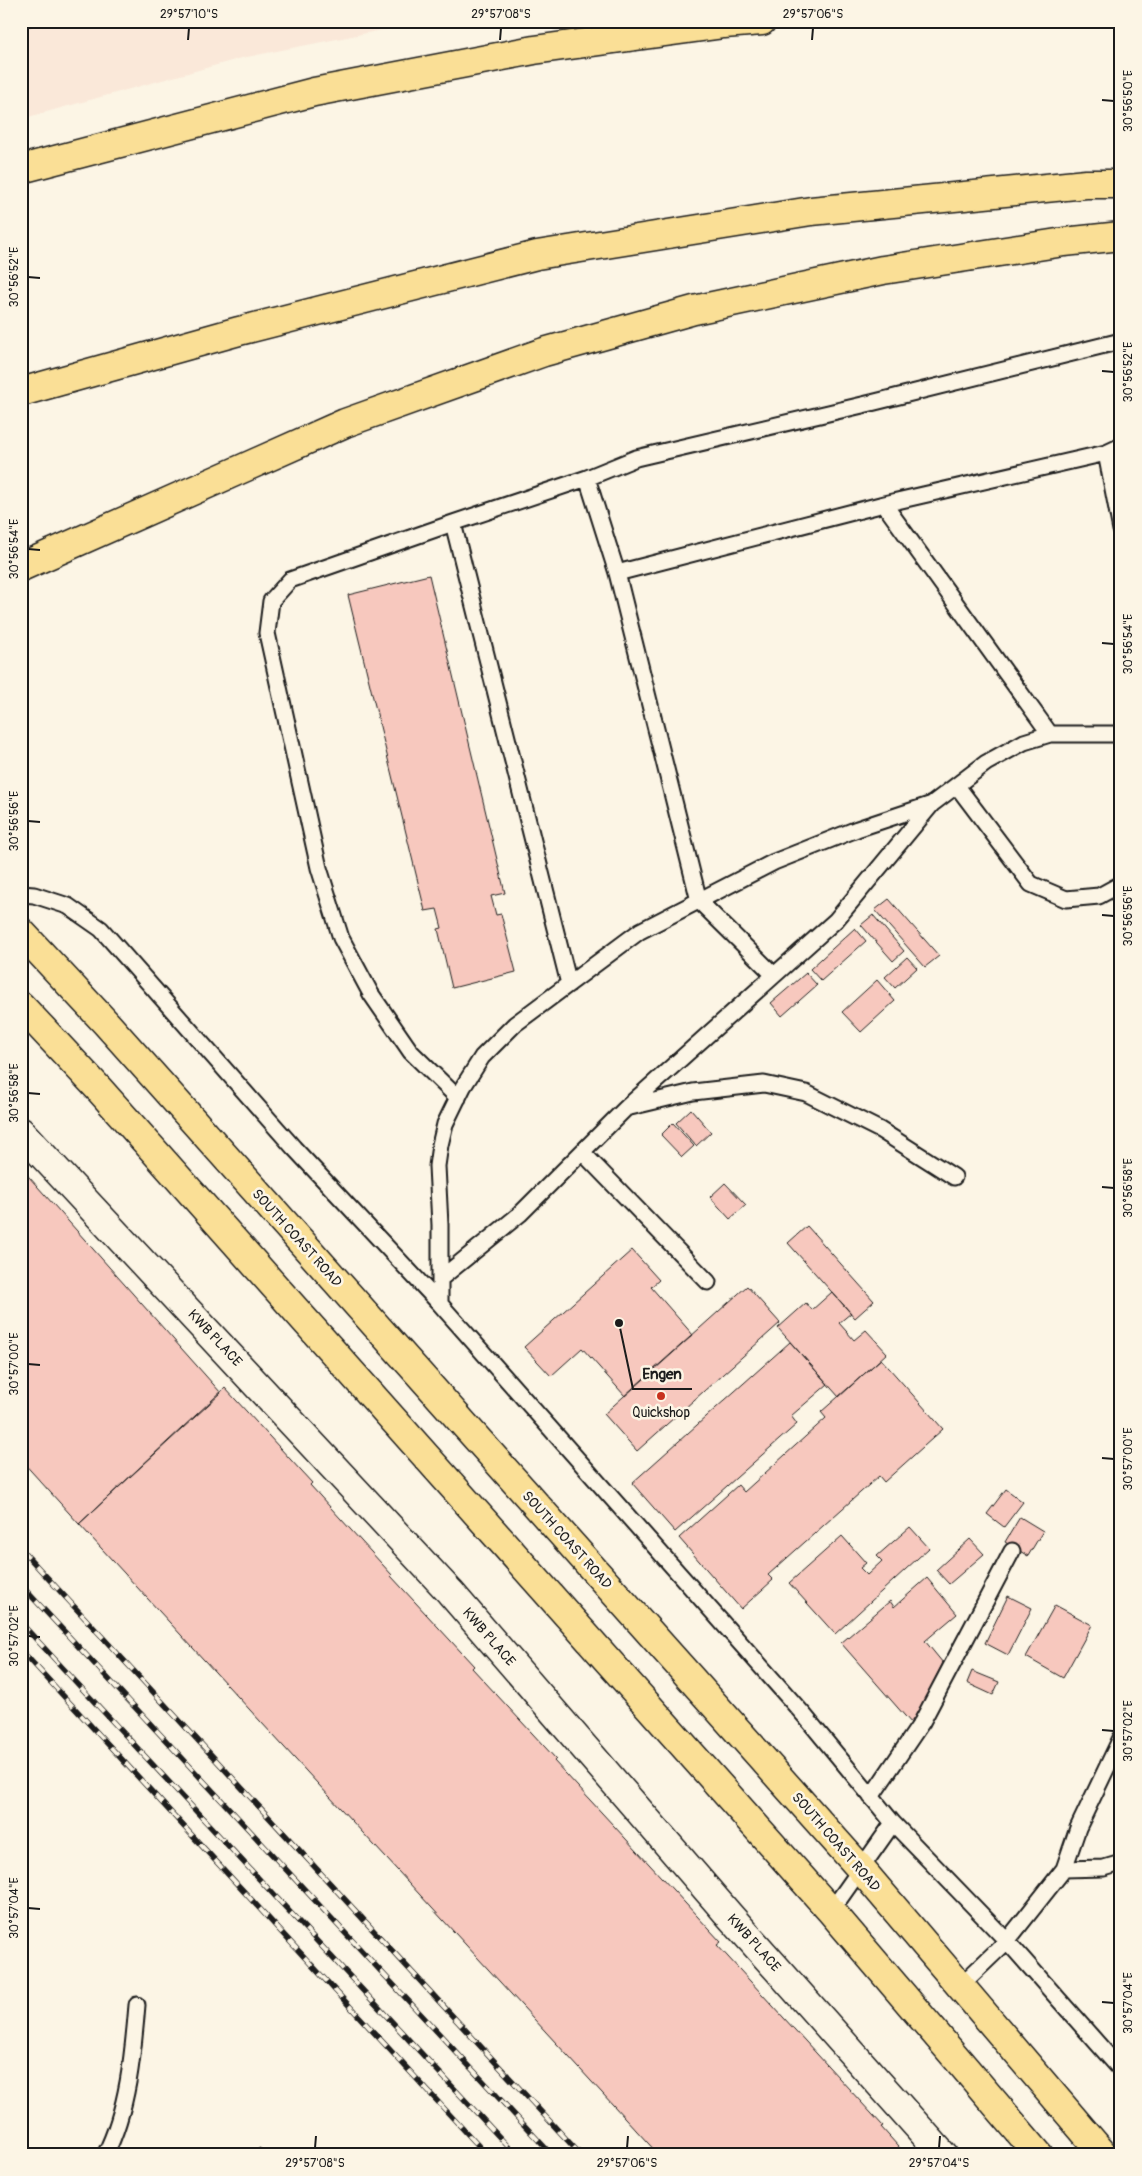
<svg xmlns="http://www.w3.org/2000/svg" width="1142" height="2176" font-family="Pangolin,sans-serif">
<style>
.built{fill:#fae8d9}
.building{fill:#f7c8be;stroke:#1c1c1c}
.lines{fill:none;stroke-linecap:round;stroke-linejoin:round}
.lane-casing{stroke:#1c1c1c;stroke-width:19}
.street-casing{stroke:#1c1c1c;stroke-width:31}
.primary-casing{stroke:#1c1c1c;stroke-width:31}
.highway-casing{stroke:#1c1c1c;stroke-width:31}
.lane{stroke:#fcf5e5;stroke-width:15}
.street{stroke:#fcf5e5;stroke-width:28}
.primary{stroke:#fadf96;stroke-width:28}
.highway{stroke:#fadf96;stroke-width:28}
.rail-casing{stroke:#1c1c1c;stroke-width:5.5}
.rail{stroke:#fcf5e5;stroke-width:4;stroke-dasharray:11;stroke-linecap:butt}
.ticks{fill:none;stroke:#1c1c1c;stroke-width:2}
.poi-dot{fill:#c8321e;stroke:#fcf5e5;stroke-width:2}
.labels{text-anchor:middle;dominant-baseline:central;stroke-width:5;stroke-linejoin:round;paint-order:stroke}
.street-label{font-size:14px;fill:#1c1c1c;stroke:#fcf5e5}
.poi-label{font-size:14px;fill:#1c1c1c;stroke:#fcf5e5}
.leader{fill:none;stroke:#1c1c1c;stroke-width:2}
.callout-dot{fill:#1c1c1c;stroke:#fcf5e5;stroke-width:2}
.callout-label{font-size:15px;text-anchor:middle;font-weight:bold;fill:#1c1c1c;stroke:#fcf5e5;stroke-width:5;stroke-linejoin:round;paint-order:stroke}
.neatline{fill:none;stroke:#1c1c1c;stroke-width:2}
.ticks-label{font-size:12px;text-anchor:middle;fill:#1c1c1c}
</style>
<rect width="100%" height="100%" fill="#fcf5e5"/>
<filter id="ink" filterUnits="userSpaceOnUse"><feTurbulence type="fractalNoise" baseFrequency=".02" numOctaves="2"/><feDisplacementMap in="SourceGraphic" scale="10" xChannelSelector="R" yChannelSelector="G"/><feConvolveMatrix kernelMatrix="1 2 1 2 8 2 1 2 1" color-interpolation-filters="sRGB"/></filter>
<g filter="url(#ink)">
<path class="built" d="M21 21H427L242 58 21 119Z"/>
<path class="building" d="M27 21H46V24L28 26Z
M47 21H66L48 24Z
M429 575 505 893 491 896 496 915 501 914 516 972 452 988 438 929 442 928 437 909 425 911 348 595Z
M889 899 939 956 925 967 875 910Z
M873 915 904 951 893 961 861 925Z
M855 928 866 941 821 981 810 969Z
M907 957 917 968 895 988 885 977Z
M806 973 817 985 782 1016 771 1003Z
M877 980 895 1001 861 1032 842 1012Z
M691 1109 711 1132 696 1146 676 1123Z
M673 1123 694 1146 682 1157 661 1135Z
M21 1168 221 1393 79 1524 21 1460Z
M725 1183 746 1205 730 1219 710 1197Z
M807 1226 874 1301 855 1318 788 1243Z
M632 1250 659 1280 651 1287 693 1335 625 1396 582 1348 551 1376 524 1347Z
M747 1286 780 1323 637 1451 604 1414Z
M832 1292 851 1313 839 1323 854 1340 866 1330 887 1353 839 1397 778 1328 806 1303 812 1310Z
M790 1342 828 1384 791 1416 797 1424 675 1532 632 1483Z
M881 1359 943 1429 884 1482 879 1476 768 1575 773 1580 741 1609 679 1538 738 1485 744 1492 826 1418 821 1412Z
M225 1388 312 1483 310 1485 392 1575 391 1576 474 1666 472 1668 556 1759 554 1761 721 1942 717 1945 883 2126 881 2127 906 2155H659L79 1524Z
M1006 1489 1023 1502 1004 1527 987 1514Z
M1020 1517 1043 1531 1028 1556 1005 1542Z
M910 1527 929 1548 835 1634 789 1583 842 1536 866 1563 860 1568 867 1575 882 1561 877 1556Z
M970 1539 984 1554 949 1584 936 1570Z
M927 1578 957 1614 925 1641 943 1663 912 1724 841 1643 890 1601 894 1607Z
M1008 1596 1032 1608 1008 1655 985 1643Z
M1055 1605 1092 1625 1063 1678 1026 1657Z
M972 1671 999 1682 993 1695 967 1683Z
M259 2148 271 2155H255Z"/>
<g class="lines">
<defs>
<path id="lane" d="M1106 453 1121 530
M884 504 1050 734
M453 523 569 984
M617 573 884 504 1106 453 1121 446
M957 786 1031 884 1066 899 1099 896 1121 884
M21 894 34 895 68 906 101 929 294 1148 440 1304 804 1715 893 1823 831 1911
M774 975 699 901 617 573 587 478 636 458 871 403 1121 341
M458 1098 411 1052 371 994 341 938 319 868 267 633 271 601 290 580 453 523 587 478
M627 1107 836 920 932 804
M582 1152 708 1282
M440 1279 520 1214 626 1108 693 1092 764 1084 806 1093 880 1130 954 1177
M440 1304V1225L437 1166 440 1145 445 1124 463 1087 482 1057 515 1024 640 931 774 862 857 829 932 804 986 763 1024 742 1050 734H1121
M871 1797 922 1722 1012 1551
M893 1823 1007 1941 1121 2070
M1064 1869 1104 1868 1121 1863
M960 1986 1007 1941 1064 1869 1078 1828 1121 1738
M105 2155C128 2110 133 2054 137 2005"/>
<path id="street" d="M21 1132 450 1592 729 1915 943 2155"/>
<path id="primary" d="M21 932 106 1023 860 1868 1104 2155
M21 1006 98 1088 831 1911 1039 2155"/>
<path id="highway" d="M21 169 314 92 534 50 724 24 762 21
M21 392 239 331 537 255 811 211 1086 184H1121
M21 567 345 423 544 352 694 310 883 270 1064 242 1121 236"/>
</defs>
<use href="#lane" class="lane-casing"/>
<use href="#street" class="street-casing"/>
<use href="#primary" class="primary-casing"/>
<use href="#highway" class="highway-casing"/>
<use href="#lane" class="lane"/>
<use href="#street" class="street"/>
<use href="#primary" class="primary"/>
<use href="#highway" class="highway"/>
<defs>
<path id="rail" d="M21 1549 581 2155
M21 1585 552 2155
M21 1623 516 2155
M21 1650 487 2155"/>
</defs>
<use href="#rail" class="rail-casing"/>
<use href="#rail" class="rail"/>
</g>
</g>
<path class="ticks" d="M188 40 189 28M500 40 501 28M812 40 813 28M1102 100 1114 101M28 277 40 278M1102 371 1114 372M28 549 40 550M1102 643 1114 644M28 821 40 822M1102 915 1114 916M28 1093 40 1094M1102 1187 1114 1188M28 1364 40 1365M1102 1458 1114 1459M28 1636 40 1637M1102 1730 1114 1731M28 1908 40 1909M1102 2002 1114 2003M315 2148 316 2136M627 2148 628 2136M939 2148 940 2136"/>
<circle class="poi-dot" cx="661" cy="1396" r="5"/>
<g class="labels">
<g class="street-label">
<text transform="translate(297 1238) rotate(48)">SOUTH COAST ROAD</text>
<text transform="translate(215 1338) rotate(47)">KWB PLACE</text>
<text transform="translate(567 1540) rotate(48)">SOUTH COAST ROAD</text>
<text transform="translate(489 1637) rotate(49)">KWB PLACE</text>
<text transform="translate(836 1842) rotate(49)">SOUTH COAST ROAD</text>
<text transform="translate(754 1943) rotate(48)">KWB PLACE</text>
</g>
<g class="poi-label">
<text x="661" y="1412">Quickshop</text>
</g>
</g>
<path class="leader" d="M619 1323L633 1389H692"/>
<circle class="callout-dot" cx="619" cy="1323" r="5"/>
<g class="callout-label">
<text x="662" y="1379">Engen</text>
</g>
<rect width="1142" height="2176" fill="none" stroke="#fcf5e5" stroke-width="55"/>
<rect x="28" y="28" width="1086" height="2120" class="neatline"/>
<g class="ticks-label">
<text x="189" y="18">29°57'10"S</text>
<text x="501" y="18">29°57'08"S</text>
<text x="813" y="18">29°57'06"S</text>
<text transform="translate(1128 101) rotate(-90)" y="4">30°56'50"E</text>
<text transform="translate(14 277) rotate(-90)" y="4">30°56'52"E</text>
<text transform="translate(1128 372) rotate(-90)" y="4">30°56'52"E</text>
<text transform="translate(14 549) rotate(-90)" y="4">30°56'54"E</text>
<text transform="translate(1128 644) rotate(-90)" y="4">30°56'54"E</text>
<text transform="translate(14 821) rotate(-90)" y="4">30°56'56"E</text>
<text transform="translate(1128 916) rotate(-90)" y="4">30°56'56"E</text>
<text transform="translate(14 1093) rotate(-90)" y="4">30°56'58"E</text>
<text transform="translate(1128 1188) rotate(-90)" y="4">30°56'58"E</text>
<text transform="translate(14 1364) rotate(-90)" y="4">30°57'00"E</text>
<text transform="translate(1128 1459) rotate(-90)" y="4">30°57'00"E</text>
<text transform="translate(14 1636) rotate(-90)" y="4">30°57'02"E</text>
<text transform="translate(1128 1731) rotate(-90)" y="4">30°57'02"E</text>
<text transform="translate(14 1908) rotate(-90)" y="4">30°57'04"E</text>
<text transform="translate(1128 2003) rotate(-90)" y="4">30°57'04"E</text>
<text x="315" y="2167">29°57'08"S</text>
<text x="627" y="2167">29°57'06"S</text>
<text x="939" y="2167">29°57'04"S</text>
</g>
</svg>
